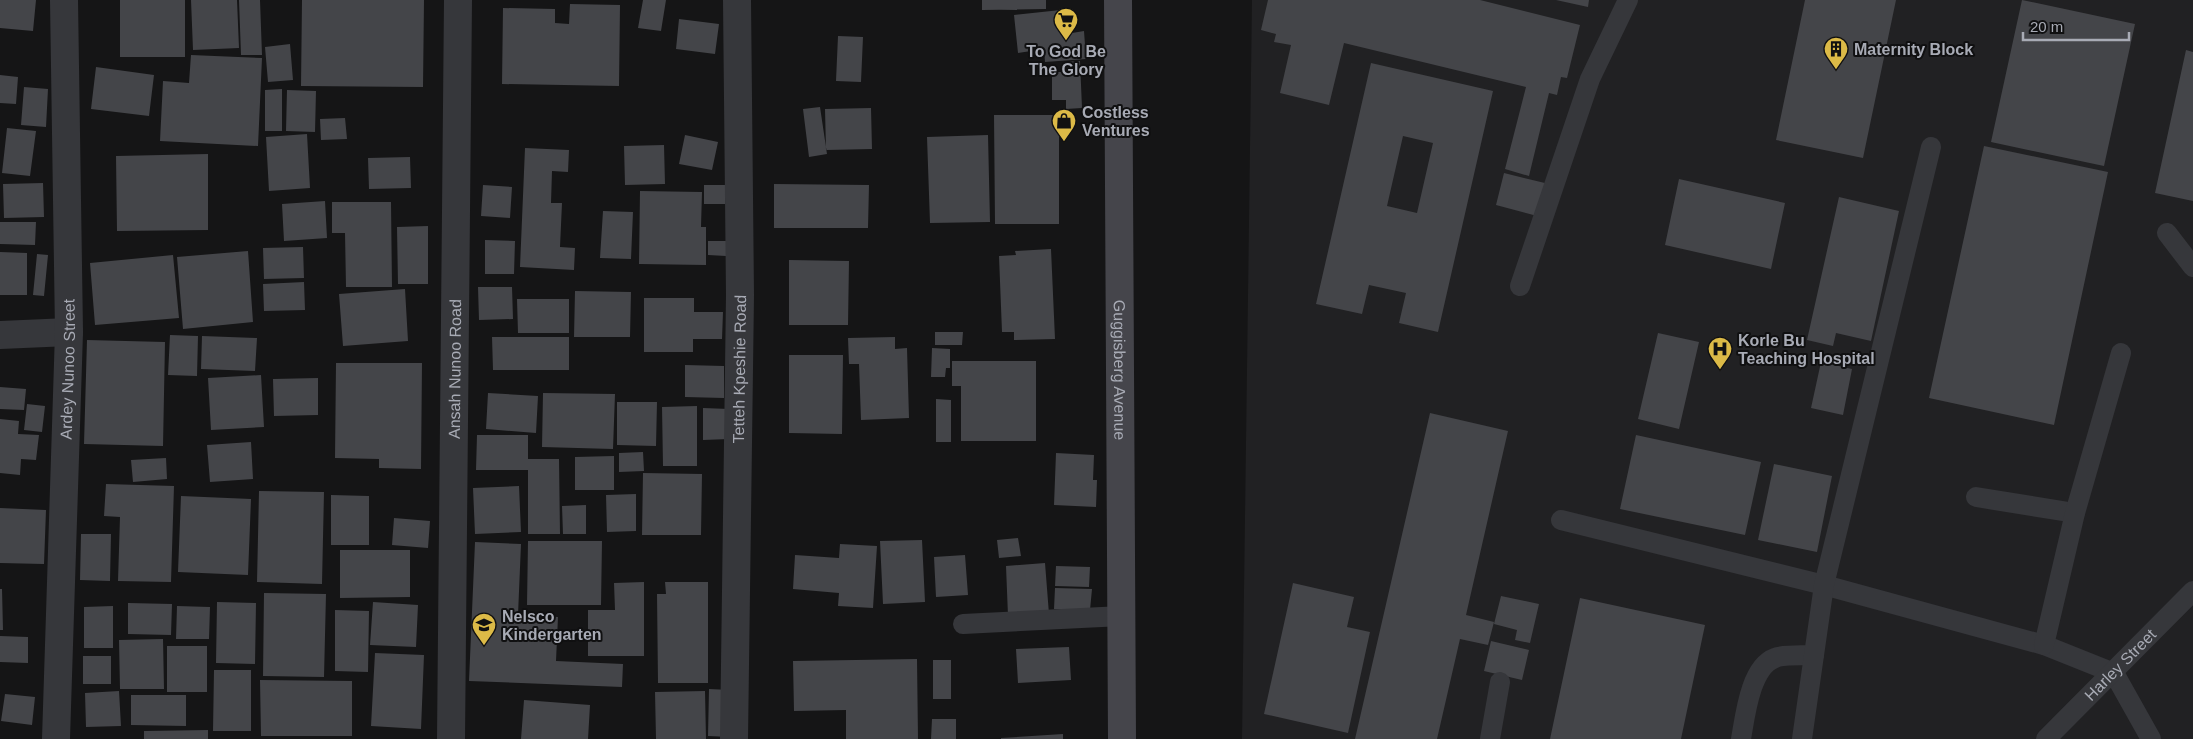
<svg xmlns="http://www.w3.org/2000/svg" width="2193" height="739" font-family="Arial,sans-serif">
<style>
.built{fill:#212123}
.building{fill:#444549;fill-rule:evenodd}
.lines{fill:none;stroke-linecap:round;stroke-linejoin:round}
.lane{stroke:#36373b;stroke-width:20}
.street{stroke:#36373b;stroke-width:28}
.secondary{stroke:#45454b;stroke-width:28}
.labels{text-anchor:middle;dominant-baseline:central;stroke-width:4;stroke-linejoin:round;paint-order:stroke}
.poi-label{font-size:16px;font-weight:bold;fill:#a8abb5;stroke:#101011;text-anchor:start}
.street-label{font-size:16px;fill:#a8abb5;stroke:#101011}
</style>
<rect width="100%" height="100%" fill="#151516"/>
<path class="built" d="M1252 0H2193V739H1242Z"/>
<path class="building" d="M0 0H36L33 31 0 28Z
M120 0H185V57H120Z
M191 0H237L239 48 193 50Z
M239 0H260L262 55H241Z
M302 0H424L423 87 301 86Z
M643 0H666L661 31 638 28Z
M982 0H1046V9L982 10Z
M1268 0H1480L1580 25 1567 78 1561 77 1557 95 1549 93 1529 176 1505 169 1526 87 1344 43 1329 105 1280 93 1291 45 1274 42 1276 34 1261 30Z
M1556 0H1589L1588 7Z
M1805 0H1896L1863 158 1776 140Z
M2022 0 2135 24 2104 166 1991 142Z
M570 4 620 5 619 86 502 84 503 8 555 9V23L569 24Z
M1070 9 1072 33 1084 31 1086 59 1045 62 1044 49 1018 53 1014 15Z
M679 19 719 24 715 54 676 49Z
M838 36 863 37 861 82 836 81Z
M290 44 293 80 268 82 265 47Z
M2186 50 2193 52V201L2155 193Z
M191 55 262 58 258 146 160 141 163 81 189 83Z
M1080 61 1082 108 1066 109V100H1052V72H1065V62Z
M1371 63 1493 91 1438 332 1399 323 1406 293 1369 285 1362 314 1316 304ZM1403 136 1433 143 1417 213 1387 206Z
M96 67 154 75 149 116 91 109Z
M0 75 18 77 16 104 0 103Z
M24 87 48 89 46 127 21 125Z
M282 89V131H265V90Z
M287 90 316 91 315 132 286 131Z
M820 107 827 154 809 157 803 109Z
M871 108 872 149 826 150 825 109Z
M994 115H1059V224H995Z
M345 118 347 139 321 140 320 119Z
M7 128 36 131 30 176 2 173Z
M307 134 310 188 269 191 266 137Z
M685 135 718 142 712 170 679 164Z
M988 135 990 222 930 223 927 137Z
M664 145 665 184 625 185 624 146Z
M1984 146 2108 172 2054 425 1929 398Z
M525 148 569 150 568 172 552 171 551 203H562L560 247 575 248 574 270 520 267Z
M208 154V230L117 231 116 156Z
M410 157 411 188 369 189 368 158Z
M1504 173 1549 184 1541 217 1496 205Z
M1679 179 1785 203 1771 269 1665 245Z
M43 183 44 217 4 218 3 184Z
M774 184 869 185 868 228H774Z
M483 185 512 187 510 218 481 216Z
M704 185H725V204H704Z
M640 191 702 192 701 227H706V265L639 264Z
M1839 197 1899 211 1871 341 1836 333 1833 346 1807 340Z
M325 201 327 238 284 241 282 204Z
M332 202H391L392 287H346L345 233H332Z
M603 211 633 212 631 259 600 258Z
M0 222H36L35 245 0 244Z
M428 226V284H398L397 227Z
M485 240 515 241 514 274H485Z
M708 241H726V256L708 255Z
M303 247 304 278 264 279 263 248Z
M1051 249 1055 339 1014 340V332H1002L999 256 1016 255 1015 251Z
M248 251 253 322 183 329 177 257Z
M0 252 27 253V295H0Z
M37 254 48 255 44 296 33 295Z
M173 255 179 318 95 325 90 263Z
M789 260 849 261 848 325H789Z
M304 282 305 310 264 311 263 284Z
M478 287H512L513 319 479 320Z
M405 289 408 341 343 346 339 294Z
M575 291 631 292 630 337H574Z
M644 298H694V312H723L722 339H693V352H644Z
M517 299H569V333H518Z
M935 332H963L962 345H935Z
M1658 333 1699 342 1679 429 1638 419Z
M170 335 198 336 197 376 168 375Z
M202 336 257 338 255 371 201 369Z
M492 337H569V370H493Z
M895 337V349L907 348 909 418 861 420 859 364H849L848 338Z
M87 340 165 342 163 446 84 444Z
M932 348 950 349V368H946L945 377H931Z
M789 355H843L842 434 789 433Z
M952 361H1036V441H961V386H952Z
M1821 362 1852 369 1843 415 1811 408Z
M336 363H422L421 469 379 468V459L335 458Z
M685 365 724 366V398L685 397Z
M261 375 264 427 211 430 208 378Z
M318 378V415L274 416 273 379Z
M0 387 26 389 24 410 0 409Z
M488 393 538 396 536 433 486 429Z
M543 393 615 394 613 449 542 447Z
M936 399 951 400V442H936Z
M617 402H657L656 446 617 445Z
M27 404 45 406 42 432 24 430Z
M697 406V466H663L662 407Z
M703 408 729 409V439L703 440Z
M1430 413 1508 431 1466 615 1494 622 1488 645 1460 639 1437 739H1355Z
M0 419 19 421 18 434 39 435 36 460 21 459 20 475 0 473Z
M477 435H528V459H559L560 534H528V470H476Z
M1636 435 1761 462 1745 535 1620 509Z
M251 442 253 479 210 482 207 445Z
M643 452 644 471 619 472V453Z
M1056 453 1094 455 1093 480H1097L1096 507 1054 505Z
M614 456V490H575V457Z
M166 458 167 479 133 482 131 460Z
M1774 464 1832 476 1817 552 1758 540Z
M643 473 702 474 701 535H642Z
M106 484 174 486 171 582 118 581 120 517 104 516Z
M519 486 521 532 475 534 473 488Z
M259 491 324 492 322 584 257 582Z
M636 494V531L607 532 606 495Z
M331 495 369 496V545H331Z
M181 496 251 499 248 575 178 572Z
M586 505V534H563L562 506Z
M0 508 46 510 44 564 0 563Z
M394 518 430 521 428 548 392 545Z
M81 534H111L110 581 80 580Z
M1018 538 1021 556 999 558 997 540Z
M922 540 925 602 883 604 880 541Z
M528 541H602L601 605H527Z
M475 542 521 544 518 615 558 617 556 661 623 664 622 687 469 681Z
M840 544 877 546 873 608 838 606 839 593 793 589 795 555 839 558Z
M340 550H410V597L340 598Z
M965 555 968 595 936 597 934 557Z
M1045 563 1049 614 1008 616 1006 566Z
M1056 566 1090 567 1089 587 1055 586Z
M644 582V656H588V610H615L614 583Z
M665 582H708V683H658L657 594H666Z
M1293 583 1354 597 1347 627 1370 632 1348 733 1264 714Z
M1055 588 1092 589 1090 610 1054 609Z
M0 589H2L3 630H0Z
M264 593 326 594 324 677 263 676Z
M1501 596 1539 604 1530 643 1515 640 1517 630 1494 624Z
M1580 598 1705 625 1681 739H1550Z
M217 602 256 603 255 664 216 663Z
M373 602 418 605 416 647 370 645Z
M128 603 172 604 171 635 128 634Z
M113 606V648H84V607Z
M177 606 210 607 209 639H176Z
M335 610 369 611 368 672 335 671Z
M0 636 28 637V663L0 662Z
M163 639 164 689H120L119 640Z
M1491 641 1529 650 1522 680 1484 671Z
M167 646H207V692H167Z
M1069 647 1071 680 1018 683 1016 649Z
M375 653 424 655 421 729 371 726Z
M83 656H111V684H83Z
M917 659 918 739H846V710L794 711 793 661Z
M933 660H951V699H933Z
M214 670H251V731H213Z
M260 680 352 681V736H261Z
M709 689 730 690V737L708 736Z
M119 691 121 726 86 727 85 693Z
M705 691 706 739H656L655 692Z
M5 694 35 697 32 725 1 721Z
M131 695H186V726L131 725Z
M524 700 590 705 588 739H521Z
M932 719H956V739H931Z
M208 730V739H144V731Z
M1063 734V739H1001V738Z"/>
<g class="lines">
<g class="lane">
<path d="M2167 233 2193 267"/>
<path d="M1520 286 1590 79 1628 0"/>
<path d="M1976 497 2075 513"/>
<path d="M1561 520 1824 585 2044 645 2114 673 2151 739"/>
<path d="M963 624 1122 616"/>
<path d="M2044 645 2075 513 2121 353"/>
<path d="M1490 739 1500 682"/>
<path d="M1741 739C1745 717 1750 667 1775 658 1783 654 1804 656 1814 655"/>
<path d="M1802 739 1824 585 1931 147"/>
<path id="s1" d="M2046 739 2193 591"/>
</g>
<g class="street">
<path d="M0 335 69 332"/>
<path id="s2" d="M56 739 69 332 64 0"/>
<path id="s3" d="M451 739 458 0"/>
<path id="s4" d="M734 739 740 295 737 0"/>
</g>
<path class="secondary" id="s5" d="M1118 0 1122 739"/>
</g>
<defs>
<symbol id="supermarket-pin" viewBox="-11 -11 22 30"><path d="M0 17L-7.5 6A9.5 9.5 0 1 1 7.5 6Z" fill="#dcba47" stroke="#101011"/><path d="M-6-5.5h2.5l.6 2H6L4.5 2H-2.5L-4.4-4H-6ZM-1.5 3.2a1.3 1.3 0 1 0 .1 0ZM3 3.2a1.3 1.3 0 1 0 .1 0Z" fill="#111"/></symbol>
<symbol id="building-pin" viewBox="-11 -11 22 30"><path d="M0 17L-7.5 6A9.5 9.5 0 1 1 7.5 6Z" fill="#dcba47" stroke="#101011"/><path d="M-4-6H4V6H1V3H-1V6H-4ZM-2.5-4.3h1.7v1.8h-1.7ZM.8-4.3h1.7v1.8H.8ZM-2.5-1h1.7V.8h-1.7ZM.8-1h1.7V.8H.8Z" fill="#111"/></symbol>
<symbol id="shop-pin" viewBox="-11 -11 22 30"><path d="M0 17L-7.5 6A9.5 9.5 0 1 1 7.5 6Z" fill="#dcba47" stroke="#101011"/><path d="M-5-2.5h2.3a2.7 3.5 0 0 1 5.4 0H5L5.5 6h-11ZM-1.5-2.5h3a1.5 2.3 0 0 0-3 0Z" fill="#111"/></symbol>
<symbol id="hospital-pin" viewBox="-11 -11 22 30"><path d="M0 17L-7.5 6A9.5 9.5 0 1 1 7.5 6Z" fill="#dcba47" stroke="#101011"/><path d="M-5-5h3v3.5h4V-5h3V5h-3V1.5h-4V5h-3Z" fill="#111"/></symbol>
<symbol id="school-pin" viewBox="-11 -11 22 30"><path d="M0 17L-7.5 6A9.5 9.5 0 1 1 7.5 6Z" fill="#dcba47" stroke="#101011"/><path d="M0-5L7-2L0 1L-7-2ZM-4 1L0 2.5L4 1V4Q0 6-4 4Z" fill="#111"/></symbol>
</defs>
<g fill-rule="evenodd">
<use href="#supermarket-pin" x="1052" y="6" width="28" height="38"/>
<use href="#building-pin" x="1822" y="35" width="28" height="38"/>
<use href="#shop-pin" x="1050" y="107" width="28" height="38"/>
<use href="#hospital-pin" x="1706" y="335" width="28" height="38"/>
<use href="#school-pin" x="470" y="611" width="28" height="38"/>
</g>
<g class="labels">
<g class="poi-label">
<text x="1854" y="49">Maternity Block</text>
<text x="1066" y="51" text-anchor="middle">To God Be<tspan x="1066" dy="18">The Glory</tspan></text>
<text x="1082" y="112">Costless<tspan x="1082" dy="18">Ventures</tspan></text>
<text x="1738" y="340">Korle Bu<tspan x="1738" dy="18">Teaching Hospital</tspan></text>
<text x="502" y="616">Nelsco<tspan x="502" dy="18">Kindergarten</tspan></text>
</g>
<g class="street-label">
<text stroke="none"><textPath href="#s3" startOffset="370">Ansah Nunoo Road</textPath></text>
<text stroke="none"><textPath href="#s5" startOffset="370">Guggisberg Avenue</textPath></text>
<text stroke="none"><textPath href="#s2" startOffset="370">Ardey Nunoo Street</textPath></text>
<text stroke="none"><textPath href="#s4" startOffset="370">Tetteh Kpeshie Road</textPath></text>
<text stroke="none"><textPath href="#s1" startOffset="105">Harley Street</textPath></text>
</g>
</g>
<path d="M2023 32v8h106v-8" fill="none" stroke="#a8abb5" stroke-width="2.5"/>
<text x="2030" y="32" font-size="15" fill="#a8abb5" stroke="#101011" stroke-width="4" paint-order="stroke">20 m</text>
</svg>
